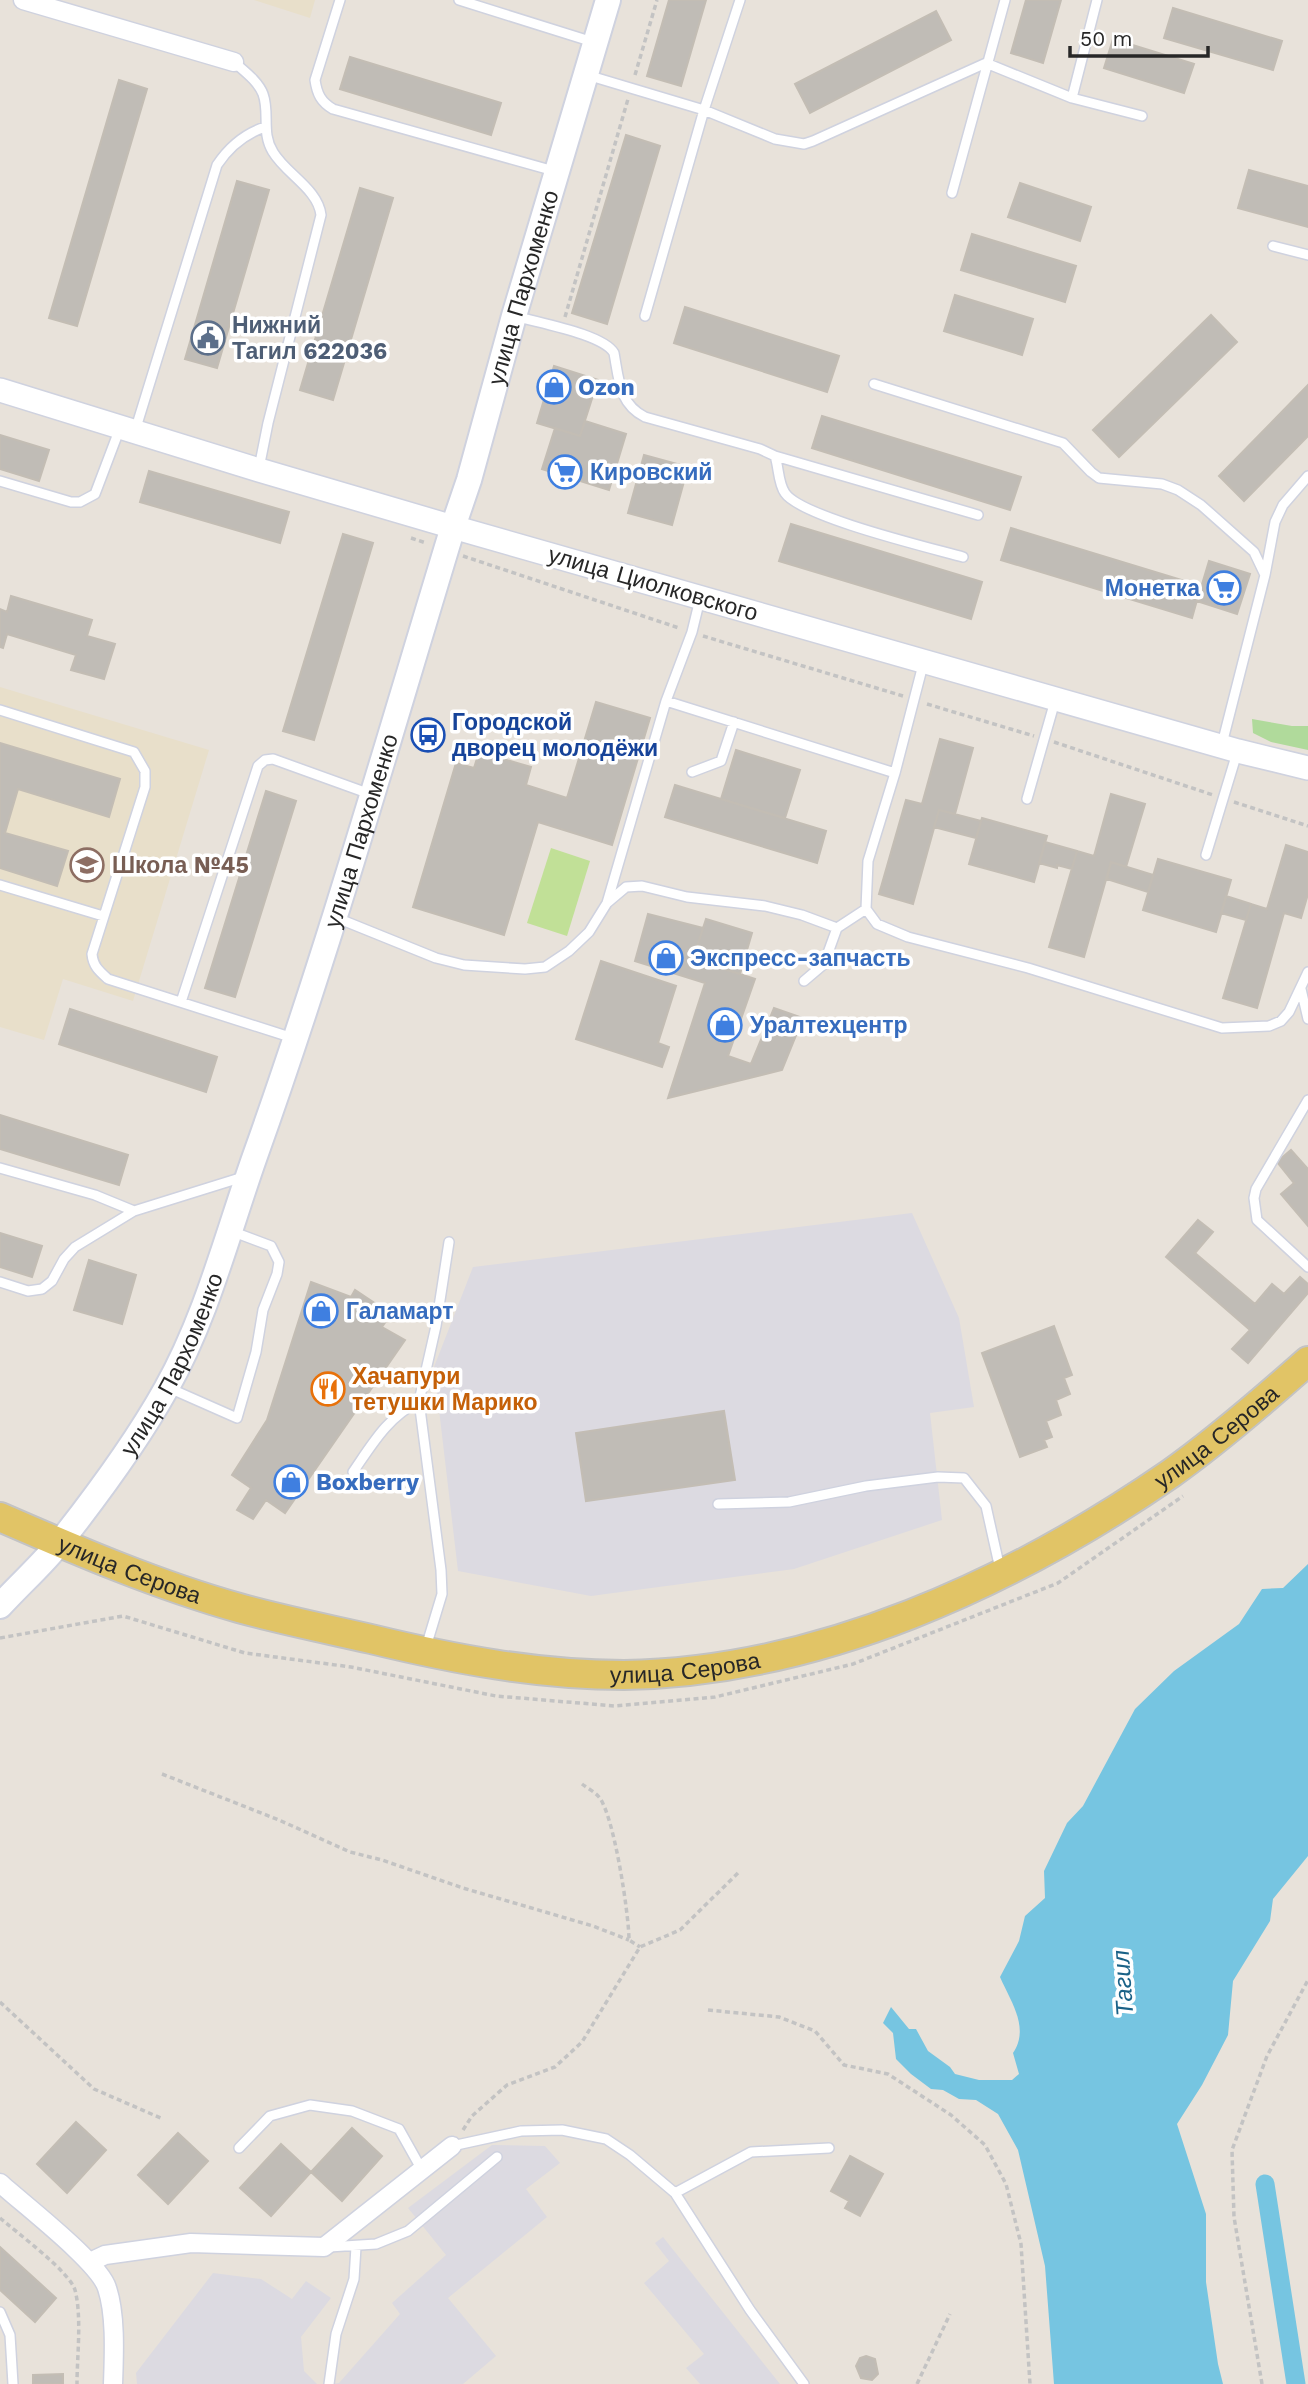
<svg xmlns="http://www.w3.org/2000/svg" width="1308" height="2384" font-family="'Work Sans',sans-serif">
<style>
.industrial{fill:#dcdae1}
.education{fill:#e8dfca}
.green{fill:#b0da9b}
.pitch{fill:#c1e097}
.water{fill:#76c5e1}
.lines{fill:none;stroke-linecap:round;stroke-linejoin:round}
.canal{stroke:#76c5e1;stroke-width:19}
.building{fill:#c0bcb6;stroke:#c3bdb4;stroke-width:2}
.service-casing{stroke:#cfd2df;stroke-width:12}
.minor-casing{stroke:#cfd2df;stroke-width:21}
.tertiary-casing{stroke:#cfd2df;stroke-width:26}
.secondary-casing{stroke:#cfd2df;stroke-width:28}
.primary-casing{stroke:#c3c3c3;stroke-width:32}
.path{stroke:#c3c3c3;stroke-width:3.5;stroke-dasharray:5 3.5;stroke-linecap:butt}
.service{stroke:#fff;stroke-width:9}
.minor{stroke:#fff;stroke-width:18}
.tertiary{stroke:#fff;stroke-width:23}
.secondary{stroke:#fff;stroke-width:24}
.primary{stroke:#e1c466;stroke-width:28}
.labels{text-anchor:middle;dominant-baseline:central;stroke-width:7;stroke-linejoin:round;paint-order:stroke}
.street-label{font-size:23px;fill:#272727;stroke:#fff}
.service-label{font-size:23px;font-weight:bold;fill:#4e5e75;stroke:#fff;text-anchor:start}
.shop-label{font-size:23px;font-weight:bold;fill:#366cbe;stroke:#fff;text-anchor:start}
.transit-label{font-size:23px;font-weight:bold;fill:#164399;stroke:#fff;text-anchor:start}
.education-label{font-size:23px;font-weight:bold;fill:#785e54;stroke:#fff;text-anchor:start}
.food-label{font-size:23px;font-weight:bold;fill:#c56008;stroke:#fff;text-anchor:start}
.water-label{font-size:24px;font-style:italic;fill:#1a6287;stroke:#fff}
</style>
<rect width="100%" height="100%" fill="#e8e2da"/>
<path class="industrial" d="M912 1213 959 1318 974 1407 930 1413 942 1520 794 1569 591 1596 458 1571 434 1367 473 1267Z
M492 2145 545 2146 560 2163 526 2189 547 2217 448 2298 496 2356 463 2384H332L339 2383 400 2314 392 2303 446 2255 408 2208Z
M663 2237 780 2384H700L686 2368 704 2354 644 2283 669 2261 655 2243Z
M213 2273 261 2279 292 2299 306 2281 331 2298 301 2337 304 2371 317 2384H137L136 2373Z"/>
<path class="education" d="M254 0H315L310 18Z
M0 687 209 750 133 1001 63 979 44 1040 0 1027Z"/>
<path class="green" d="M1252 719 1292 726H1308V750L1271 742 1253 733Z"/>
<path class="pitch" d="M551 848 590 861 567 936 527 923Z"/>
<path class="water" d="M1308 1564V1856L1273 1899 1270 1921 1233 1981 1228 2035 1202 2085 1177 2124 1206 2214V2282L1218 2364 1223 2384H1054L1045 2266 1018 2150 998 2114 976 2100 959 2099 943 2090 931 2089 911 2074 896 2059 893 2033 883 2023 891 2007 909 2029H916L928 2051 950 2067 955 2074 979 2080H1012L1019 2074 1013 2053C1030 2028 1011 2002 1000 1977L1019 1941 1025 1916 1045 1898 1044 1871 1067 1823 1083 1806 1135 1709 1174 1671 1239 1624 1262 1589 1283 1588Z"/>
<g class="lines">
<path class="canal" d="M1265 2184 1296 2384"/>
</g>
<path class="building" d="M669 0H706L681 86 647 76Z
M1026 0H1061L1043 63 1011 53Z
M1173 8 1282 41 1273 70 1164 38Z
M936 11 951 40 810 113 795 84Z
M1113 39 1194 64 1184 93 1104 68Z
M350 57 501 103 491 135 340 89Z
M119 80 147 89 77 326 49 318Z
M626 135 660 146 607 324 572 313Z
M1249 170 1308 186V227L1238 208Z
M237 181 269 190 217 368 185 359Z
M1020 183 1091 207 1080 241 1008 217Z
M360 188 393 198 333 400 300 390Z
M972 234 1076 266 1065 302 961 270Z
M955 295 1033 319 1022 355 944 331Z
M685 307 839 356 827 392 674 343Z
M1211 315 1237 342 1119 457 1093 430Z
M554 366 598 380 580 436 537 423Z
M1308 385V436L1244 501 1219 476Z
M822 416 1021 477 1010 510 812 448Z
M585 421 626 434 609 490 542 469 555 428 580 436Z
M0 435 49 450 39 481 0 469Z
M644 455 688 467 672 525 628 513Z
M149 471 289 512 280 543 140 502Z
M791 524 982 582 971 619 779 561Z
M1011 528 1201 586 1192 618 1001 560Z
M343 534 373 543 314 740 283 731Z
M1209 561 1250 574 1237 614 1197 601Z
M11 596 92 620 87 636 115 644 104 679 71 670 76 655 7 634 3 648 0 647V609L7 612Z
M596 702 650 718 612 845 538 822 504 935 413 907 456 763 474 768 479 752 531 767 526 785 567 798Z
M940 739 973 748 955 814 939 810 913 904 879 894 906 800 922 804Z
M0 743 120 779 109 817 18 789 5 833 68 851 57 886 0 868Z
M736 750 800 770 785 818 721 799Z
M675 785 826 831 817 863 665 817Z
M266 791 296 801 235 997 205 988Z
M1111 794 1145 804 1126 867 1111 862 1084 957 1049 947 1077 851 1094 856Z
M939 810 981 821 976 838 934 827Z
M982 818 1047 836 1034 882 969 864Z
M1045 842 1077 851 1072 869 1057 865V868L1039 863Z
M1286 845 1308 852V894L1301 918 1284 913 1257 1008 1223 998 1251 904 1267 909Z
M1158 859 1231 880 1216 932 1143 910Z
M1111 862 1153 875 1148 892 1107 879Z
M1226 896 1251 904 1246 920 1221 913Z
M648 914 703 928 693 959 755 979 728 1056 751 1064 774 1008 803 1018 782 1070 668 1098 705 983 635 961Z
M706 919 752 933 740 974 693 959Z
M601 961 676 986 658 1043 669 1047 662 1067 576 1039Z
M70 1009 217 1057 206 1092 59 1044Z
M0 1115 128 1155 119 1185 0 1149Z
M1291 1150 1308 1169V1226L1281 1194 1294 1183 1277 1162Z
M1198 1220 1213 1232 1195 1253 1255 1304 1272 1284 1284 1294 1300 1277 1308 1284V1293L1248 1363 1232 1349 1250 1330 1166 1257Z
M0 1233 42 1246 32 1277 0 1267Z
M89 1260 136 1275 122 1324 74 1310Z
M311 1282 351 1297 355 1290 391 1314 382 1327 405 1340 285 1513 266 1500 253 1519 237 1510 251 1488 232 1475 267 1420Z
M1054 1326 1072 1375 1064 1378 1070 1394 1056 1400 1061 1415 1046 1421 1052 1437 1044 1440 1047 1447 1020 1457 982 1353Z
M724 1411 735 1480 586 1501 576 1433Z
M76 2122 106 2150 67 2193 37 2164Z
M352 2128 382 2156 342 2201 311 2172Z
M178 2133 208 2161 168 2204 138 2175Z
M281 2144 311 2172 271 2216 240 2188Z
M850 2156 883 2174 860 2216 845 2208 849 2201 831 2191Z
M0 2247 56 2298 35 2322 0 2290Z
M866 2356 875 2359 878 2374 872 2380 861 2378 856 2366 860 2358Z
M63 2374V2384H33V2375Z"/>
<g class="lines">
<defs>
<path id="service" d="M340 0 315 80C317 94 321 102 333 109L554 171
M459 0 593 42
M234 62C244 71 258 81 263 94 270 113 261 133 273 152 286 174 318 189 321 215L268 423 259 468
M587 75 704 110 775 139 804 144 813 141 986 63 1072 98 1142 116
M1072 98 1097 0
M952 193 1005 0
M1273 246 1308 255
M515 316C538 323 603 334 614 353 619 380 619 404 645 417L760 449 775 456C779 468 778 483 785 493 801 517 931 548 963 557
M645 316 704 110 740 0
M874 384 1063 443 1091 472 1099 478 1162 484 1178 490 1201 505 1254 552 1265 575
M135 431 217 165C229 147 244 134 265 127
M775 456 978 515
M0 481 71 502H80L95 494 120 428
M666 701 895 773 924 661
M0 710 134 752 145 771V787L92 954C93 966 99 971 108 979L293 1038
M1222 744 1265 575 1275 522 1283 505 1308 476
M692 772 721 761 734 722
M895 773 868 861 866 909 877 924 908 937 1028 968 1222 1028 1269 1026 1281 1021 1289 1012 1308 972
M1027 799 1055 701
M1206 855 1237 753
M0 885 103 916
M607 903 666 701 692 632 700 599
M337 918 436 958 464 965 525 969 545 967 569 951 589 932 607 903 626 887 642 886 687 897 765 906 802 915 837 928 824 964 804 981
M837 928 866 909
M1301 989 1308 1019
M181 1002 258 766 265 760 273 759 370 794
M1308 1100 1256 1189 1254 1198 1257 1220 1308 1267
M0 1168 95 1195 134 1211
M0 1282 28 1291 42 1289 52 1281 64 1259 75 1247 134 1211 243 1177
M169 1388 237 1418 256 1352 263 1310 277 1274 279 1262 271 1246 231 1231
M353 1472C373 1443 387 1418 419 1401
M718 1504 789 1502 866 1486 938 1477 964 1478 986 1506 1000 1569
M426 1647 442 1594 441 1570 419 1401 436 1326 449 1242
M452 2146 521 2131 562 2130 606 2139 630 2155 675 2193 750 2310 804 2384
M239 2148 270 2116 310 2105 352 2111 399 2129 422 2170
M675 2193 751 2152 829 2148
M329 2247 376 2244 408 2231 497 2157
M0 2312 10 2335 13 2384
M329 2384 336 2334 354 2279 356 2247"/>
<path id="minor" d="M23 0 234 62
M0 2183C23 2204 99 2262 107 2288 116 2315 114 2355 113 2384
M90 2262 105 2255 191 2243 324 2247 452 2146"/>
<path id="tertiary" d="M0 390 259 470 453 527 1238 751 1308 768"/>
<g id="secondary">
<path id="s1" d="M0 1606C20 1584 43 1564 61 1541 98 1494 137 1441 166 1389 207 1316 227 1235 255 1156 329 949 389 737 453 527L469 480 514 316 608 0"/>
</g>
<g id="primary">
<path id="s2" d="M0 1517C78 1551 157 1585 239 1608 282 1620 327 1629 371 1639 453 1659 538 1675 624 1675 819 1672 1012 1583 1170 1474 1218 1440 1264 1400 1308 1361"/>
</g>
</defs>
<use href="#service" class="service-casing"/>
<use href="#minor" class="minor-casing"/>
<use href="#tertiary" class="tertiary-casing"/>
<use href="#secondary" class="secondary-casing"/>
<use href="#primary" class="primary-casing"/>
<path class="path" d="M635 75 657 0
M565 317 628 99
M411 538 426 543
M463 556 679 628
M703 636 903 696
M927 704 1034 736
M1054 742 1213 795
M1234 802 1308 826
M0 1638 123 1616 245 1653 351 1667 496 1696 615 1706 715 1697 853 1664 1058 1583 1183 1496
M162 1774 279 1820 350 1852 382 1860 463 1888 593 1926 629 1940
M582 1784C587 1788 595 1792 599 1797 614 1815 629 1915 629 1940L640 1947
M0 2002 94 2089 163 2119
M708 2010 779 2017 815 2031 844 2065 888 2074 951 2115 985 2145 1006 2184 1021 2244 1030 2384
M463 2130 472 2116 507 2085 555 2067 582 2042 640 1947 680 1930 738 1873
M0 2218C16 2232 70 2272 75 2290 82 2317 77 2356 77 2384
M917 2384 950 2314
M1262 2384 1234 2217 1232 2150 1267 2056 1308 1980"/>
<use href="#service" class="service"/>
<use href="#minor" class="minor"/>
<use href="#tertiary" class="tertiary"/>
<use href="#secondary" class="secondary"/>
<use href="#primary" class="primary"/>
</g>
<defs>
<symbol id="civic-ring" viewBox="-11 -11 22 22"><circle r="9.5" fill="#fff" stroke="#5c6f8a" stroke-width="1.5"/><path d="M-.6-6.5H3V-4.5H.6V-3L4-1V1h2V6H-6V1h2V-1L-.6-3ZM-1.2 2.5V6h2.4V2.5Z" fill="#5c6f8a"/></symbol>
<symbol id="shop-ring" viewBox="-11 -11 22 22"><circle r="9.5" fill="#fff" stroke="#3f7fe0" stroke-width="1.5"/><path d="M-5-2.5h2.3a2.7 3.5 0 0 1 5.4 0H5L5.5 6h-11ZM-1.5-2.5h3a1.5 2.3 0 0 0-3 0Z" fill="#3f7fe0"/></symbol>
<symbol id="supermarket-ring" viewBox="-11 -11 22 22"><circle r="9.5" fill="#fff" stroke="#3f7fe0" stroke-width="1.5"/><path d="M-6-5.5h2.5l.6 2H6L4.5 2H-2.5L-4.4-4H-6ZM-1.5 3.2a1.3 1.3 0 1 0 .1 0ZM3 3.2a1.3 1.3 0 1 0 .1 0Z" fill="#3f7fe0"/></symbol>
<symbol id="bus-ring" viewBox="-11 -11 22 22"><circle r="9.5" fill="#fff" stroke="#1a4fb4" stroke-width="1.5"/><path d="M-5-6H5V4H4V6H2V4H-2V6H-4V4H-5ZM-3.5-4V0h7V-4ZM-3.5 1.2v1.5H-2V1.2ZM2 1.2v1.5H3.5V1.2Z" fill="#1a4fb4"/></symbol>
<symbol id="school-ring" viewBox="-11 -11 22 22"><circle r="9.5" fill="#fff" stroke="#8d6e63" stroke-width="1.5"/><path d="M0-5L7-2L0 1L-7-2ZM-4 1L0 2.5L4 1V4Q0 6-4 4Z" fill="#8d6e63"/></symbol>
<symbol id="restaurant-ring" viewBox="-11 -11 22 22"><circle r="9.5" fill="#fff" stroke="#e8710a" stroke-width="1.5"/><path d="M-5-6h1v4h1v-4h1v4h1v-4h1v5L-1.5 .5V6h-2V.5L-5-1ZM5-6V6H3V1.5H1.5Q1.5-4 5-6Z" fill="#e8710a"/></symbol>
</defs>
<g fill-rule="evenodd">
<use href="#civic-ring" x="189" y="319" width="38" height="38"/>
<use href="#shop-ring" x="535" y="368" width="38" height="38"/>
<use href="#supermarket-ring" x="546" y="453" width="38" height="38"/>
<use href="#supermarket-ring" x="1205" y="569" width="38" height="38"/>
<use href="#bus-ring" x="409" y="716" width="38" height="38"/>
<use href="#school-ring" x="68" y="846" width="38" height="38"/>
<use href="#shop-ring" x="647" y="939" width="38" height="38"/>
<use href="#shop-ring" x="706" y="1006" width="38" height="38"/>
<use href="#shop-ring" x="302" y="1292" width="38" height="38"/>
<use href="#restaurant-ring" x="309" y="1370" width="38" height="38"/>
<use href="#shop-ring" x="272" y="1463" width="38" height="38"/>
</g>
<g class="labels">
<g class="street-label">
<text stroke="none"><textPath href="#s1" startOffset="1433">улица Пархоменко</textPath></text>
<text transform="translate(653 584) rotate(16)">улица Циолковского</text>
<text stroke="none"><textPath href="#s1" startOffset="866">улица Пархоменко</textPath></text>
<text stroke="none"><textPath href="#s1" startOffset="299">улица Пархоменко</textPath></text>
<text stroke="none"><textPath href="#s2" startOffset="1297">улица Серова</textPath></text>
<text stroke="none"><textPath href="#s2" startOffset="140">улица Серова</textPath></text>
<text stroke="none"><textPath href="#s2" startOffset="709">улица Серова</textPath></text>
</g>
<g class="service-label">
<text x="232" y="325">Нижний<tspan x="232" dy="26">Тагил 622036</tspan></text>
</g>
<g class="shop-label">
<text x="578" y="387">Ozon</text>
<text x="590" y="472">Кировский</text>
<text x="1200" y="588" text-anchor="end">Монетка</text>
<text x="690" y="958">Экспресс-запчасть</text>
<text x="750" y="1025">Уралтехцентр</text>
<text x="346" y="1311">Галамарт</text>
<text x="316" y="1482">Boxberry</text>
</g>
<g class="transit-label">
<text x="452" y="722">Городской<tspan x="452" dy="26">дворец молодёжи</tspan></text>
</g>
<g class="education-label">
<text x="112" y="865">Школа №45</text>
</g>
<g class="food-label">
<text x="352" y="1376">Хачапури<tspan x="352" dy="26">тетушки Марико</tspan></text>
</g>
<g class="water-label">
<text transform="translate(1123 1983) rotate(-94)">Тагил</text>
</g>
</g>
<path d="M1070 46v10h138v-10" fill="none" stroke="#272727" stroke-width="3.5"/>
<text x="1080" y="46" font-size="21" fill="#272727" stroke="#ffffff" stroke-width="5" paint-order="stroke">50 m</text>
</svg>
